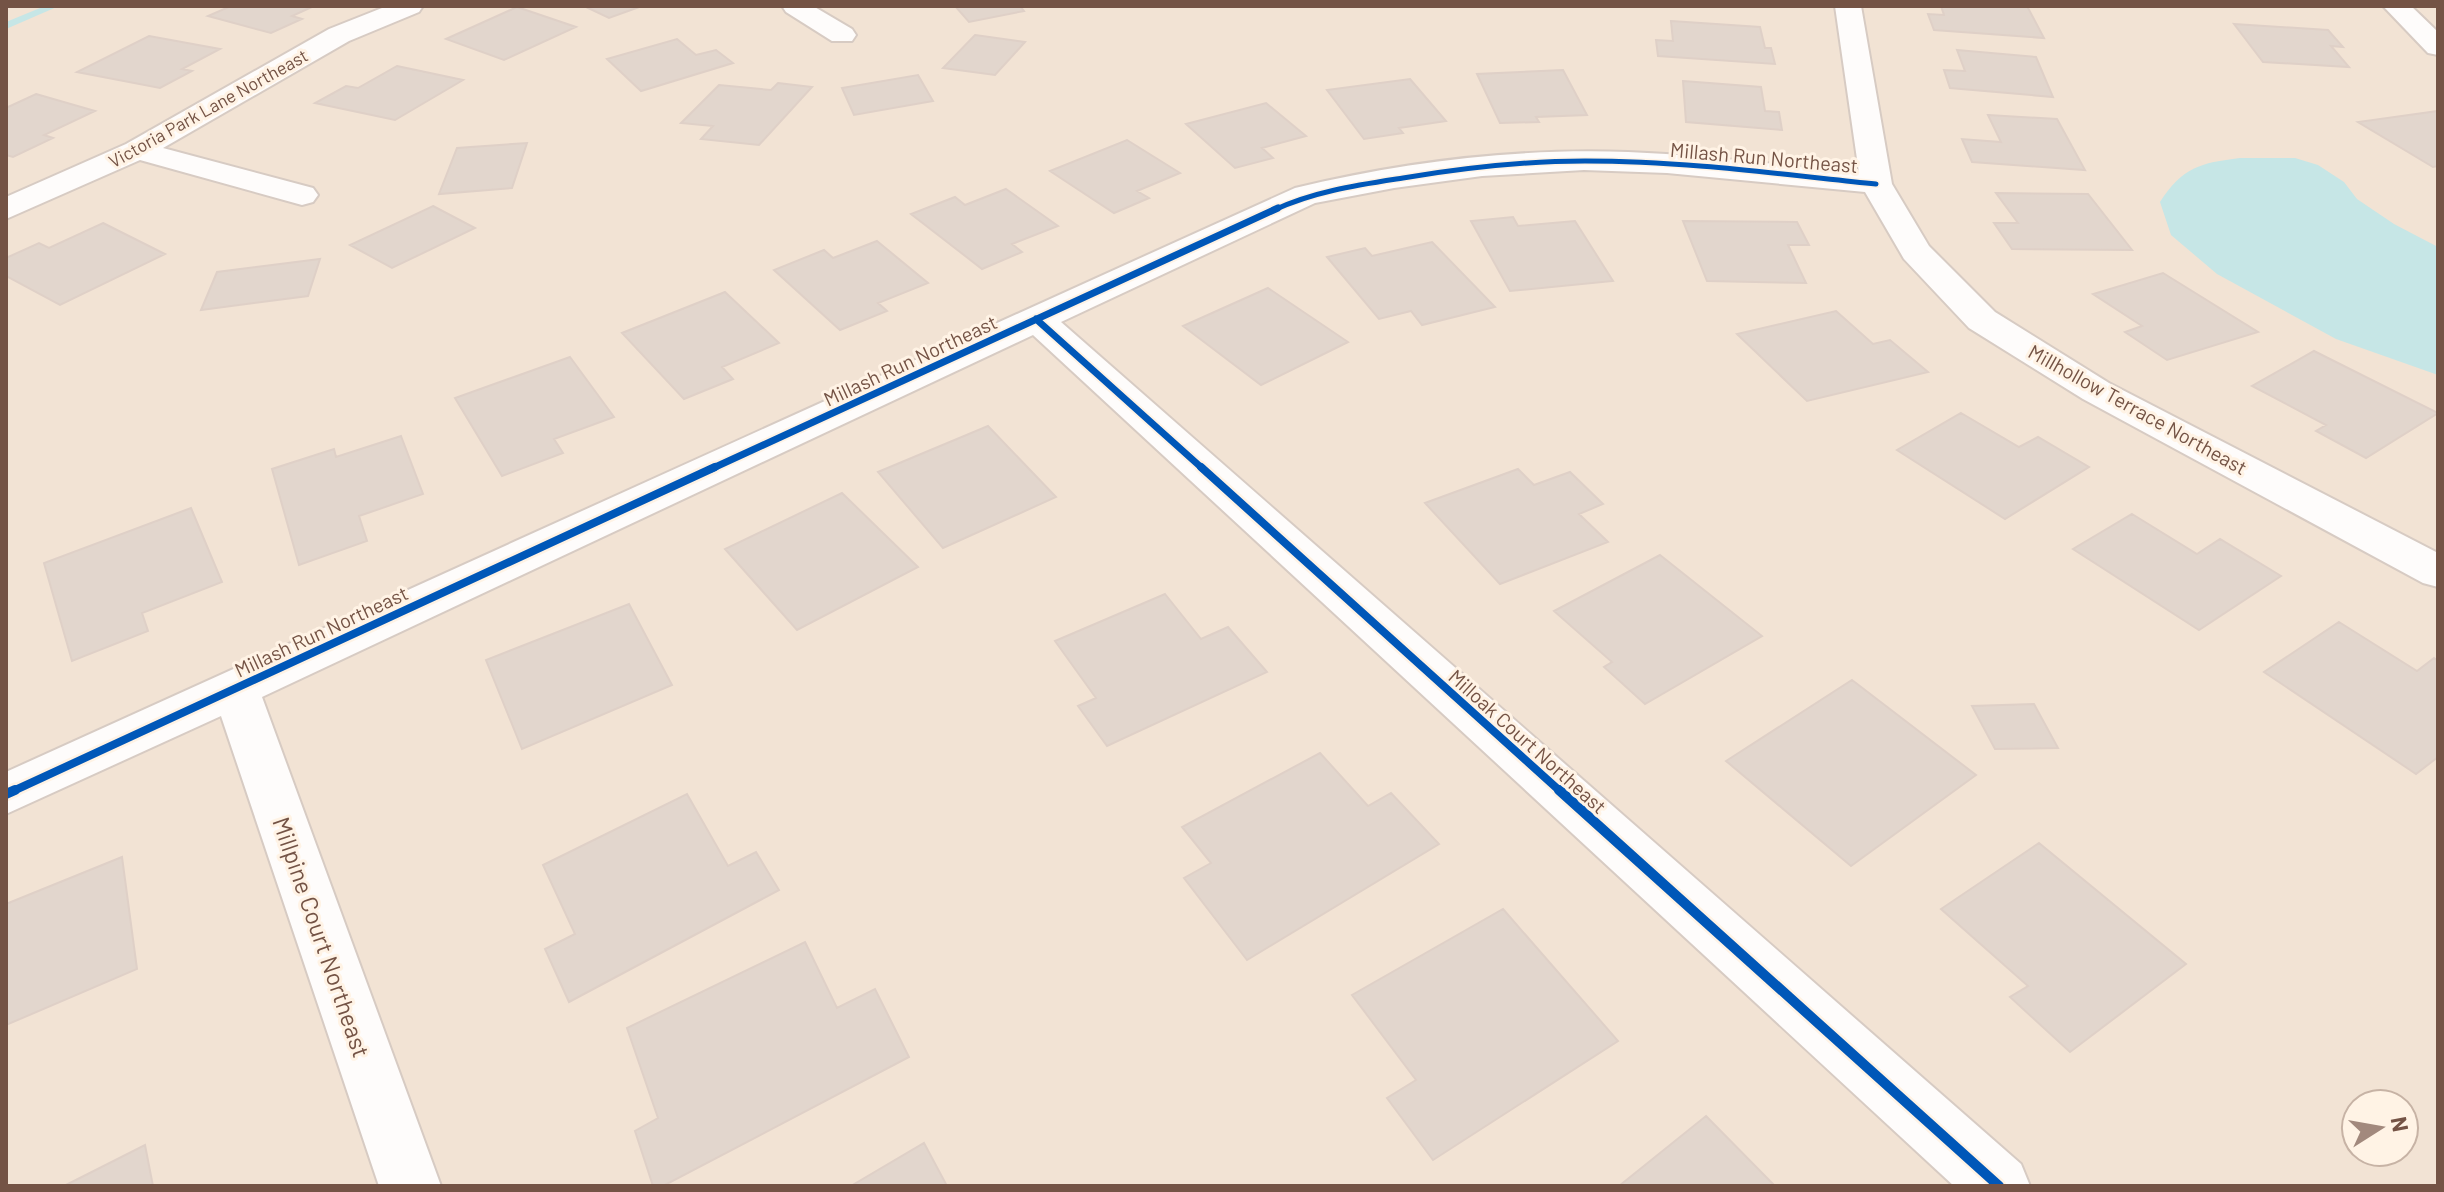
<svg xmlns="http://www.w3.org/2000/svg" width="2444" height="1192" font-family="Barlow,sans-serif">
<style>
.residential{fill:#f2e3d4;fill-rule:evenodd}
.water{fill:#c6e6e6}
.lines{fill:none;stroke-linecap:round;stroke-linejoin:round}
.stream{fill:#c6e6e6;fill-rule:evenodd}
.building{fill:#e2d6cd;stroke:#dfd0c7;stroke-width:2}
.street-casing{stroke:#d7cbc3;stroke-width:4}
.street{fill:#fefcfb;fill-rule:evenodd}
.cycleway-far3-casing{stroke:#fff3e5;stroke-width:8}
.cycleway-far2-casing{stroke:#fff3e5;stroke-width:11}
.cycleway-far1-casing{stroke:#fff3e5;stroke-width:13}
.cycleway-casing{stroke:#fff3e5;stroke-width:15}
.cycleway-far3{stroke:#0057b8;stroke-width:5}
.cycleway-far2{stroke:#0057b8;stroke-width:7}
.cycleway-far1{stroke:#0057b8;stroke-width:8}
.cycleway{stroke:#0057b8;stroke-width:10}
.labels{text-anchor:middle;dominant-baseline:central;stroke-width:6;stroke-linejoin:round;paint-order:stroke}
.far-street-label{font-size:18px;fill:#745345;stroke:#fff3e5}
.street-label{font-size:20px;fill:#745345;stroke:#fff3e5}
.near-street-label{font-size:24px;fill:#745345;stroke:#fff3e5}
</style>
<rect width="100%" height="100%" fill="#f6eee5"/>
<path class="residential" d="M6 6H2438V1186H6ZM2356 1104H2404V1152H2356Z"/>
<path class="water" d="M2240 158H2295L2318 165 2344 182 2357 199 2394 224 2438 247V375L2336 339 2217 274 2171 235 2160 202C2183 167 2200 163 2240 158Z"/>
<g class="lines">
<path class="stream" d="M45 6H59L6 29V22Z"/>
</g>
<path class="building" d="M231 6H314L292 16 302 19 271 33 208 16Z
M584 6H642L609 18Z
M955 6H1020L1024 11 969 22Z
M1941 6H2027L2044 38 1934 30 1928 14 1944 15Z
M517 7 576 27 504 60 446 39Z
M1671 21 1760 27 1765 48H1771L1775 64 1658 56 1656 40 1673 41Z
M2234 24 2328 30 2343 47 2331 46 2349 67 2263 62Z
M975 35 1025 42 995 75 943 68Z
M149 36 220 49 182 69 192 71 160 88 77 72Z
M677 39 696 55 716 50 733 63 641 91 607 59Z
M1957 50 2036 57 2053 97 1950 88 1944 70 1965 71Z
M397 66 463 80 395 120 315 103 346 86 358 88Z
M1563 70 1587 115 1536 117 1539 122 1500 123 1477 74Z
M918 75 933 101 854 115 842 88Z
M1410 79 1446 121 1399 128 1403 133 1364 139 1327 90Z
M1683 81 1761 87 1765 111 1779 112 1782 130 1686 122Z
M778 83 812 87 759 145 701 139 713 126 681 123 719 85 771 90Z
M36 94 95 111 44 135 53 138 13 157 6 155V108Z
M1266 103 1306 136 1262 148 1273 158 1235 168 1186 124Z
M2438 111V166L2433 167 2358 122Z
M1988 115 2057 119 2085 170 1972 162 1962 139 2001 142Z
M1127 140 1180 173 1137 191 1149 198 1114 213 1050 171Z
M527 143 512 188 439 194 457 148Z
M1006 189 1058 226 1012 244 1022 252 982 269 911 214 955 197 965 205Z
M1996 193 2088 194 2132 250 2012 249 1994 223H2018Z
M433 206 475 228 392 268 350 245Z
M1513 217 1518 226 1575 221 1613 281 1510 291 1471 221Z
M1683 221 1797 222 1809 245H1788L1806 283 1707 281Z
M103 223 165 254 60 305 6 276V258L39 243 49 248Z
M877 241 928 283 878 303 887 311 840 330 774 270 824 250 833 258Z
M1432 242 1495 307 1422 325 1411 311 1379 319 1327 257 1365 248 1372 256Z
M320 259 308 296 201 310 217 272Z
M2163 273 2258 332 2167 360 2125 332 2142 326 2093 294Z
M1268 288 1348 342 1261 385 1183 326Z
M725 292 779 343 722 367 733 379 684 399 622 333Z
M1836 311 1873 344 1890 340 1928 372 1807 401 1737 334Z
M2314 351 2438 413 2366 458 2316 431 2326 425 2252 386Z
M570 357 614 417 554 439 563 453 502 476 455 398Z
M1961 413 2019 447 2038 437 2089 467 2005 519 1897 450Z
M988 426 1056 497 943 548 878 472Z
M401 436 423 494 359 516 367 541 299 565 272 469 334 449 336 457Z
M1518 469 1534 485 1570 472 1603 504 1579 514 1608 542 1500 584 1425 503Z
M842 493 918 567 797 630 725 549Z
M191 508 222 582 142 613 148 631 72 661 44 563Z
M2132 514 2197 554 2220 539 2281 576 2199 630 2073 549Z
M1660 555 1762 636 1645 704 1604 667 1612 662 1554 611Z
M1165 594 1201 639 1228 627 1267 672 1107 746 1078 706 1096 698 1055 641Z
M629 604 672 685 522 749 486 660Z
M2339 622 2417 671 2434 658 2438 661V757L2416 774 2264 672Z
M1852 680 1976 775 1851 866 1726 761Z
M2034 704 2058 748 1995 749 1972 706Z
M1320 753 1368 806 1391 793 1439 844 1247 960 1184 878 1211 863 1182 827Z
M687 794 728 866 756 852 779 890 569 1002 545 949 575 934 543 865Z
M2039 843 2186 964 2070 1052 2010 997 2028 986 1941 909Z
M122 857 137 969 6 1025V904Z
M1503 909 1618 1041 1433 1160 1387 1098 1416 1080 1352 995Z
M805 942 837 1008 875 989 909 1057 663 1186H653L635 1131 658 1118 627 1028Z
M1706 1116 1775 1186H1619Z
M924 1143 947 1186H851Z
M145 1145 153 1186H64Z"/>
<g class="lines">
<defs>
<path id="street" d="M387 6H423L419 12 349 41 163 148 313 188 318 195 313 202 302 205 140 160 6 219V197L126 144 329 29Z
M782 6H813L852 29 856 35 852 41H832L786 12Z
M1835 6H1861L1892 184 1929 246 1995 312 2109 383 2438 553V587L2423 583 2083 399 1969 328 1904 259 1865 192 1667 173 1584 170 1482 176 1394 188 1315 203 1061 322 2021 1164 2030 1186H1954L1033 335 262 697 441 1186H379L221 716 6 814V772L1295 188C1402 162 1517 148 1628 152 1705 155 1782 165 1859 173Z
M2383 6H2411L2438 32V55L2428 53Z"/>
</defs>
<use href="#street" class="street-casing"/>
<use href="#street" class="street"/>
<defs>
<path id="cycleway-far3" d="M1274 210C1315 191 1358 185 1403 178 1463 168 1524 161 1585 161 1682 161 1779 174 1876 184"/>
<path id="cycleway-far2" d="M1036 319 1203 469
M711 469 1278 208"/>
<path id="cycleway-far1" d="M1201 467 1561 792
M11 792 715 467"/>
<path id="cycleway" d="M1559 790 1999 1186
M6 794 15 790"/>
</defs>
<use href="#cycleway-far3" class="cycleway-far3-casing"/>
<use href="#cycleway-far2" class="cycleway-far2-casing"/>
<use href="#cycleway-far1" class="cycleway-far1-casing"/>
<use href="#cycleway" class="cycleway-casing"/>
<use href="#cycleway-far3" class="cycleway-far3"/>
<use href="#cycleway-far2" class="cycleway-far2"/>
<use href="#cycleway-far1" class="cycleway-far1"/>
<use href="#cycleway" class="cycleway"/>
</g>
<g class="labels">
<g class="far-street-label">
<text transform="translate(208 108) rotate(-29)">Victoria Park Lane Northeast</text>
</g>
<g class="street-label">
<text transform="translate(1764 157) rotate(5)">Millash Run Northeast</text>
<text transform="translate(910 360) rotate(-25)">Millash Run Northeast</text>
<text transform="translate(2138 409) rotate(29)">Millhollow Terrace Northeast</text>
<text transform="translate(321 631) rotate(-25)">Millash Run Northeast</text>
<text transform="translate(1528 741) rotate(42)">Milloak Court Northeast</text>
</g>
<g class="near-street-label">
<text transform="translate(322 937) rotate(71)">Millpine Court Northeast</text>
</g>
</g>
<rect width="2444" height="1192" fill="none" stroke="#745345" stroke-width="16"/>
<g transform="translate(2380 1128) rotate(79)"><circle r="38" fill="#fff3e5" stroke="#c7b3a5" stroke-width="2"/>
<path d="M0-6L14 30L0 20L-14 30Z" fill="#a2897d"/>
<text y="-12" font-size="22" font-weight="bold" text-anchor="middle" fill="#745345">N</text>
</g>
</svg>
